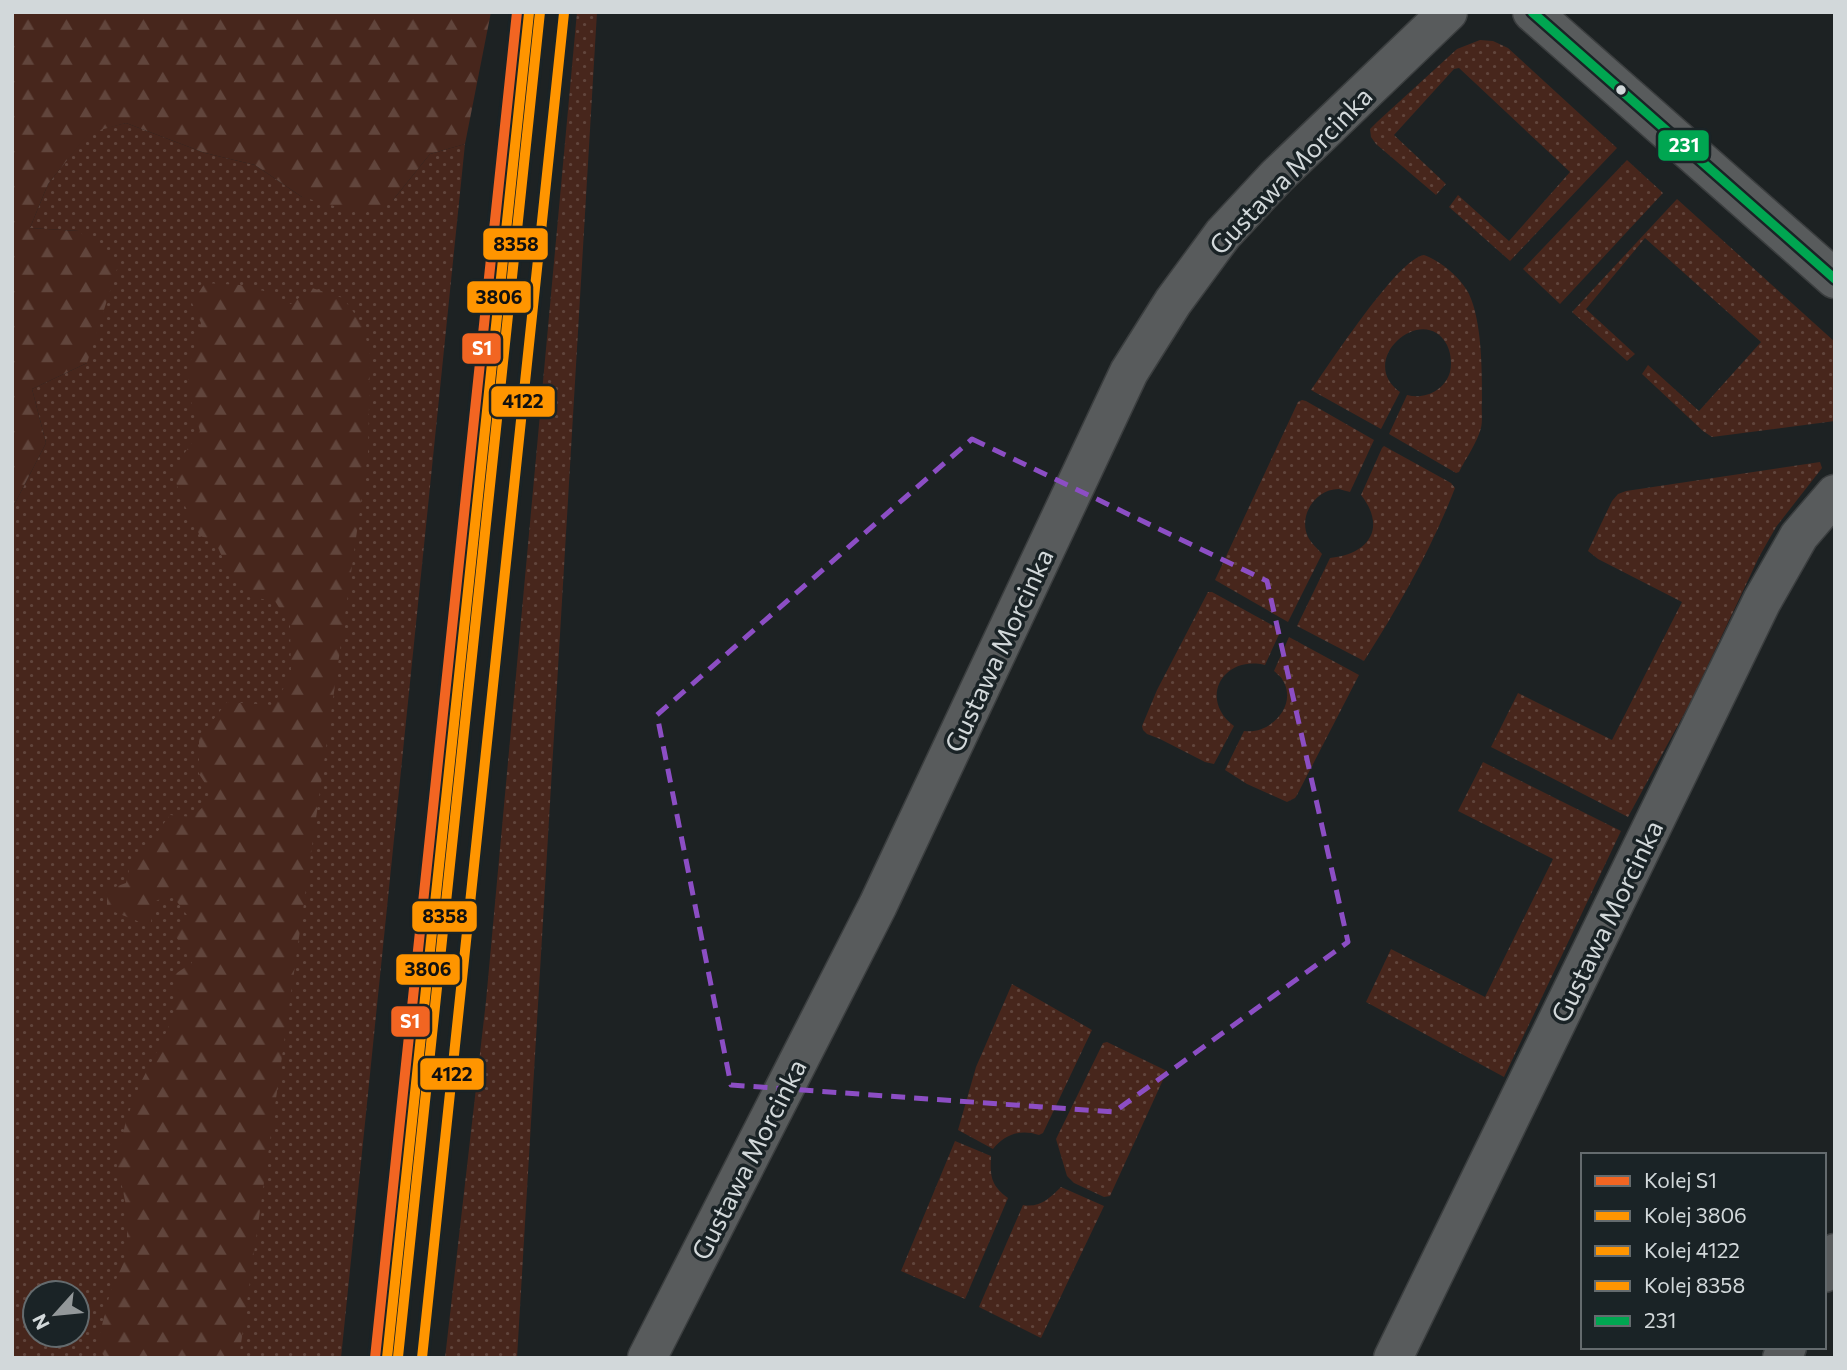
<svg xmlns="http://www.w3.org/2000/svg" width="1847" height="1370" font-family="Commissioner,sans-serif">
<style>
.grass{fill:url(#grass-dots);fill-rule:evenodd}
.forest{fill:url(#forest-firs)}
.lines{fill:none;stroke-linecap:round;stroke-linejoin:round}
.minor-casing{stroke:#3b3e3f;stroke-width:41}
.minor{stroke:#585b5c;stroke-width:38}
.bus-1-casing{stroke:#1a2326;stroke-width:14}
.bus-1{stroke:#00a651;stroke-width:9}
.rail-1-casing{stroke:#1a2326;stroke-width:16}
.rail-2-casing{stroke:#1a2326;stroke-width:16}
.rail-3-casing{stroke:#1a2326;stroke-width:16}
.rail-4-casing{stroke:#1a2326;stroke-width:16}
.rail-1{stroke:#f26522;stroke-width:10}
.rail-2{stroke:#ff9500;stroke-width:10}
.rail-3{stroke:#ff9500;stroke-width:10}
.rail-4{stroke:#ff9500;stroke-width:10}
.marked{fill:none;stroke:#8c4ec4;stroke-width:5;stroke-dasharray:14 9;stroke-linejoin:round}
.bus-dot{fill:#d2d8da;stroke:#1a2326;stroke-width:2.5}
.labels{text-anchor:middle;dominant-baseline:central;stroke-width:7;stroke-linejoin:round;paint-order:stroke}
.street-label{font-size:26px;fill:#d2d8da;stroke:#1a2326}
.line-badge{stroke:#1a2326;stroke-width:2.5}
.badge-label{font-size:19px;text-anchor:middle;font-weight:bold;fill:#fff}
.pale-badge-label{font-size:19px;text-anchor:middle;font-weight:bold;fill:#111}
</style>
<defs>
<pattern id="grass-dots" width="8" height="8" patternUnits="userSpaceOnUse" patternTransform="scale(1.75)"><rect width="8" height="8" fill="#47261c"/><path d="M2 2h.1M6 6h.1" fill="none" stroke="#61453c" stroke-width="1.8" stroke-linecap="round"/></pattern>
<pattern id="forest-firs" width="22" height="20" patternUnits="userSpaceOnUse" patternTransform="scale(1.75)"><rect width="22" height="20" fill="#47261c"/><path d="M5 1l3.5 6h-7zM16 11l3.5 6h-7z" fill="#61453c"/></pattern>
</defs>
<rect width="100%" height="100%" fill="#1d2223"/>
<path class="grass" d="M577 12H597L517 1358H445L486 1001Z
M1480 40 1493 41 1508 48 1617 148 1510 261 1449 207 1458 195 1509 241 1570 172 1459 68 1454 69 1394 135 1446 184 1436 195 1376 144 1371 137 1370 129 1377 122 1457 49Z
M126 123 205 153 255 165 302 197 393 200 430 154 465 144 341 1358H12V509L46 443 32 389 87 363 79 231 30 228 48 184 89 132ZM35 1293H77V1335H35Z
M1627 160 1663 193 1560 304 1523 269Z
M1677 199 1835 342V421L1712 437 1703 431 1642 374 1648 365 1699 411 1761 342 1645 238 1586 309 1635 354 1627 361 1572 312Z
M1424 255C1441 261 1461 278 1469 294 1482 322 1482 370 1482 401 1481 409 1483 419 1481 428 1477 443 1466 458 1459 472L1456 473 1389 434 1407 395C1425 400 1445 390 1450 372 1452 364 1451 353 1447 345 1424 301 1355 360 1400 392L1381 429 1311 390C1329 365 1398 258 1424 255Z
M1302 400 1306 401 1374 440 1350 492C1346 491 1342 490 1339 489 1315 489 1298 516 1308 537 1311 543 1318 549 1322 554L1288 622 1215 580 1298 402Z
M1384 446 1451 483 1455 488C1432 548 1399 606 1364 661L1297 626 1330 558C1369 554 1387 528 1361 495L1382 448Z
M1820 462 1822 468 1776 527 1759 557 1690 703 1628 817 1491 747 1518 693 1612 740 1682 602 1598 559 1588 551 1612 501 1618 494 1626 491Z
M1208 592H1212L1281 630 1265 665C1223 655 1198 699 1234 726L1214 764 1205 762 1160 739 1147 734 1143 730 1142 726 1157 690Z
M1289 637 1359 675 1297 795 1295 798 1287 802 1247 784 1225 770 1244 731C1271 735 1299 704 1282 679 1282 678 1274 671 1274 671Z
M1483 762 1621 831 1504 1077 1366 1002 1391 949 1485 997 1553 859 1458 811Z
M1012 984 1092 1030 1043 1133 1039 1135C1021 1129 1005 1134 993 1149L958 1130 976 1067Z
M1107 1042 1167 1071 1110 1196 1104 1197 1074 1183 1067 1176 1056 1139 1103 1043Z
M955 1141 991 1156C990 1177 991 1185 1008 1198L965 1299 901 1271Z
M1061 1187 1104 1206 1041 1338 979 1307 1023 1205C1040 1208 1050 1198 1061 1187Z"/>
<path class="forest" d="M12 12H491L465 144 430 154 393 200 363 214 302 197 255 165 205 153 126 123 89 133 48 184 30 228 79 231 118 266 87 363 32 389 46 443 12 509Z
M205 283 240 285 264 291 291 304 312 288 343 298 363 325 370 356 368 454 239 1358H105L97 1345 110 1293 127 1255V1210L117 1163 126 1120 141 1082 163 1040 177 1005 175 974 192 963 175 935 187 915 171 894 156 901 150 926 107 909V890L126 883 129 870 170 815 192 817 214 797 199 774V738L227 702 273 705 291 676 290 625 275 601 250 597 228 570 215 541 200 536 182 500 172 471 200 431 189 395 188 371 201 323 192 303Z"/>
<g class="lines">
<defs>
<path id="minor" d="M1532 12 1835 279
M1824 1273 1835 1253
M647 1358 878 905 1129 372 1173 302 1223 234 1277 176 1448 12
M1393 1358 1762 601 1799 536 1835 494
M1782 1358 1787 1347"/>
</defs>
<use href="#minor" class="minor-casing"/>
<use href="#minor" class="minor"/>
<defs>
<path id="bus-1" d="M1532 12 1835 279"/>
</defs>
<use href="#bus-1" class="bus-1-casing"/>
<use href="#bus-1" class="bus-1"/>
<defs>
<path id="rail-1" d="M375 1358 517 12"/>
<path id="rail-2" d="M387 1358 529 13"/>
<path id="rail-3" d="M422 1358 564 13"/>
<path id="rail-4" d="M398 1357 540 12"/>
</defs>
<use href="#rail-1" class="rail-1-casing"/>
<use href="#rail-2" class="rail-2-casing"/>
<use href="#rail-3" class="rail-3-casing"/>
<use href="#rail-4" class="rail-4-casing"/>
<use href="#rail-1" class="rail-1"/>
<use href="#rail-2" class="rail-2"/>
<use href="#rail-3" class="rail-3"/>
<use href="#rail-4" class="rail-4"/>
</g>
<path class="marked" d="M972 439 1267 581 1348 942 1114 1112 731 1085 657 715Z"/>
<circle class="bus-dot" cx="1621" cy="90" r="6"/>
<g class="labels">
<g class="street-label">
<text transform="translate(1290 170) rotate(-46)">Gustawa Morcinka</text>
<text transform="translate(998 650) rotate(-65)">Gustawa Morcinka</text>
<text transform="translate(1606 921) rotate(-64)">Gustawa Morcinka</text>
<text transform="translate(748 1159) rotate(-63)">Gustawa Morcinka</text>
</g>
</g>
<g class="line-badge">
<rect x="1657" y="129" width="53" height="33" rx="7" fill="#00a651"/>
<rect x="482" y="227" width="67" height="34" rx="7" fill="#ff9500"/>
<rect x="466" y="280" width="66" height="34" rx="7" fill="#ff9500"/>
<rect x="461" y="332" width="41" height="33" rx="7" fill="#f26522"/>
<rect x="490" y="385" width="66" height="33" rx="7" fill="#ff9500"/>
<rect x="411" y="900" width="67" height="33" rx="7" fill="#ff9500"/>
<rect x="395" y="953" width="66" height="33" rx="7" fill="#ff9500"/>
<rect x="390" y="1005" width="41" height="33" rx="7" fill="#f26522"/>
<rect x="419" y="1057" width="66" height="34" rx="7" fill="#ff9500"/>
</g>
<g class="badge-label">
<text x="1684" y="152">231</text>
<text x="482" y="355">S1</text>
<text x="410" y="1028">S1</text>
</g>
<g class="pale-badge-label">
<text x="516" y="251">8358</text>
<text x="499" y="304">3806</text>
<text x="523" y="408">4122</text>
<text x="445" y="923">8358</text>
<text x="428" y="976">3806</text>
<text x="452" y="1081">4122</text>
</g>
<rect width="1847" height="1370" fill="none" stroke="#d2d8da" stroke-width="28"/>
<rect x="1581" y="1153" width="245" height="196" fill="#1a2326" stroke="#646b6e" stroke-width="2"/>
<rect x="1595" y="1176" width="35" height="10" fill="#f26522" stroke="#646b6e" stroke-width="2"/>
<text x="1644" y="1188" font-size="21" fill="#d2d8da">Kolej S1</text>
<rect x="1595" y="1211" width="35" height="10" fill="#ff9500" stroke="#646b6e" stroke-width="2"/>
<text x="1644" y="1223" font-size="21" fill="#d2d8da">Kolej 3806</text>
<rect x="1595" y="1246" width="35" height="10" fill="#ff9500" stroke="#646b6e" stroke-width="2"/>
<text x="1644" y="1258" font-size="21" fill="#d2d8da">Kolej 4122</text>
<rect x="1595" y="1281" width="35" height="10" fill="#ff9500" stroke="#646b6e" stroke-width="2"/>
<text x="1644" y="1293" font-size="21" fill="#d2d8da">Kolej 8358</text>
<rect x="1595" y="1316" width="35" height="10" fill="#00a651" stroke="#646b6e" stroke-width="2"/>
<text x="1644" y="1328" font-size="21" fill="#d2d8da">231</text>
<g transform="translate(56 1314) rotate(243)"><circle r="33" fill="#1a2326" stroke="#646b6e" stroke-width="2"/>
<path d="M0-5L12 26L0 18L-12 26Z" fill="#93989a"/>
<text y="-10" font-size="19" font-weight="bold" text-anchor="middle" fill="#d2d8da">N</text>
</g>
</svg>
